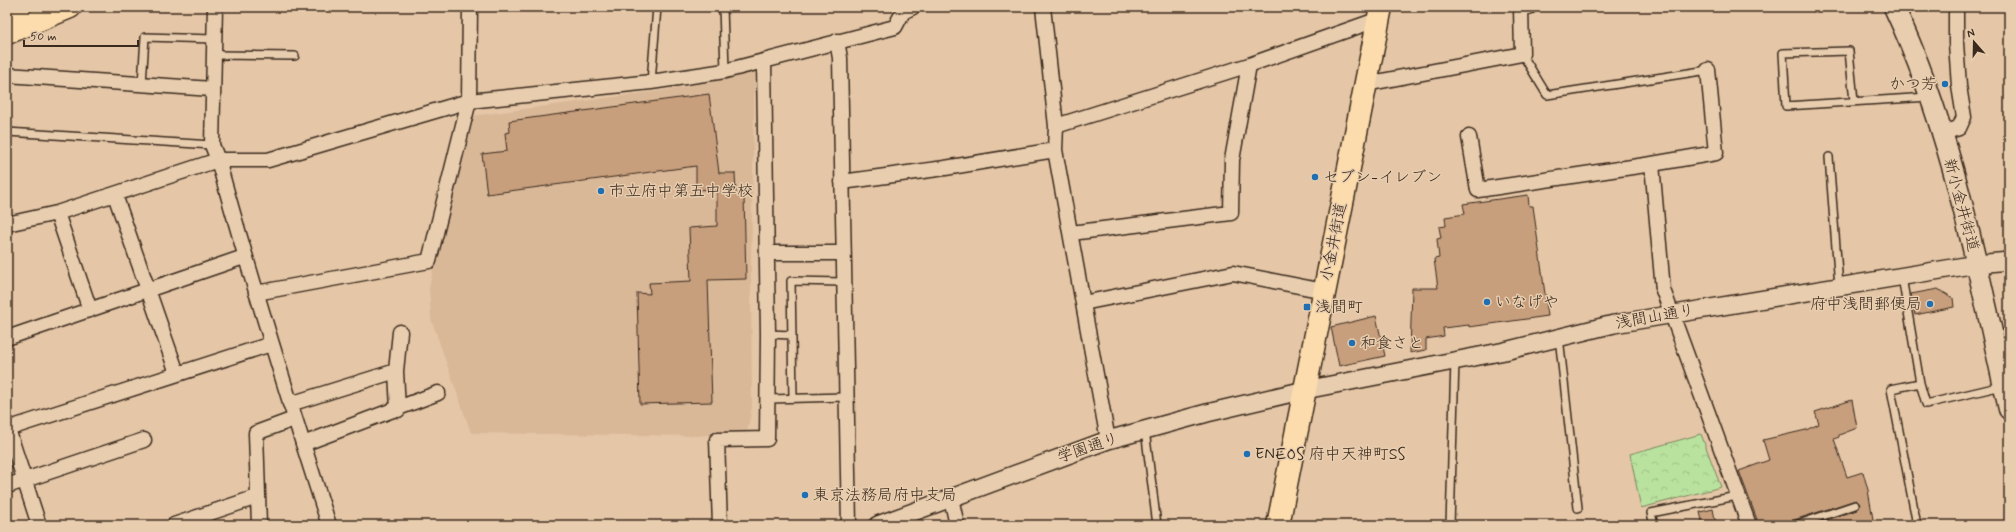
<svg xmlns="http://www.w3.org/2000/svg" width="2016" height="532" font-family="Mynerve,'Klee One',sans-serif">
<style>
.built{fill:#d9b898}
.park{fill:url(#park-crowns);stroke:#7a865e}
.building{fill:#c79f7d;stroke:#3b2a1e}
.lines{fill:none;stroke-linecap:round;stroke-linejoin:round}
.service-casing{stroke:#3b2a1e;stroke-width:10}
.minor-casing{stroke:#3b2a1e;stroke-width:17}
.tertiary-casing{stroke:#3b2a1e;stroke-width:20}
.secondary-casing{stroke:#3b2a1e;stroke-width:23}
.primary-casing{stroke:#3b2a1e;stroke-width:25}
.service{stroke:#e8ceaf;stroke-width:7}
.minor{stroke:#e8ceaf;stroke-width:14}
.tertiary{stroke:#e8ceaf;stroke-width:17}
.secondary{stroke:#e8ceaf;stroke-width:20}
.primary{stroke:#fcdcac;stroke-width:22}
.poi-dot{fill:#1f6fb2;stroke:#e8ceaf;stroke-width:1.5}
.labels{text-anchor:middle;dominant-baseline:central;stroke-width:3;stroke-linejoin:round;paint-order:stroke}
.poi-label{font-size:16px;fill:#3b2a1e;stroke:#e8ceaf;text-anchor:start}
.street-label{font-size:16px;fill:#3b2a1e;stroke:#e8ceaf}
</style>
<defs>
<pattern id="park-crowns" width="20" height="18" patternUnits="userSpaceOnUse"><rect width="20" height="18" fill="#b9e29e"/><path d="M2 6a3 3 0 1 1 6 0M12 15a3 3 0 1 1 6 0" fill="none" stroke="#a0c288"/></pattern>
</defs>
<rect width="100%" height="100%" fill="#e5c7a7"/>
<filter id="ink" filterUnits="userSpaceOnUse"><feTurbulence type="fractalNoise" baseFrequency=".025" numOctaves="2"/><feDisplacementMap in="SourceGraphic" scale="8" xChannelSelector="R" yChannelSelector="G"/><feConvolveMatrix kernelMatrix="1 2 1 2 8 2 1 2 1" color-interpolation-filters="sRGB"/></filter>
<g filter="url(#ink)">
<path class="built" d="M755 69 751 266 752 407 747 433 697 436 471 433 431 319 429 288 464 117 680 88Z"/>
<path class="park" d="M1701 434 1721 487 1641 508 1630 454Z"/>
<path class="building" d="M709 94 719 173H735L736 195H744L746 279 708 280 712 402 640 404 637 293 650 294 649 283 691 281 689 228 717 226V189L696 190V166L487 194 482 154 507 151 505 133 510 132 509 121Z
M1528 195 1529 206H1533L1548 316 1469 327V325L1443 328 1444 336 1426 339V350L1410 353 1412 288H1438L1434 259 1439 258 1437 239 1441 238 1439 227 1446 226 1445 217 1465 214 1463 204Z
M1938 289 1953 298 1954 307 1915 315 1911 294Z
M1376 316 1385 356 1339 366 1331 327Z
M1852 400 1857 428 1839 435V437L1834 439 1847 477 1863 472 1868 490 1874 525H1812L1857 510 1860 504 1856 500 1794 520 1791 525H1759L1739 471 1769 460 1763 440 1806 430 1819 424 1815 412Z
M1713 509 1716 525H1703L1700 512Z"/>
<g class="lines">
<defs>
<path id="service" d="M723 7 725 71
M1522 54 1547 95 1708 70
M213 55 295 56
M651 82 657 7
M142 84 145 37 214 39
M1854 101 1849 51 1783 53 1786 106 1929 97
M7 132 212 145
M1829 157 1839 286
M1902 277 1920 383 1926 404 2002 386
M768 334 792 335
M1559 337 1578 508
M793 398 791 281 843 282
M769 399 845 397
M1145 430 1157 525
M1450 525 1455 361
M1654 525 1651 513 1737 496
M1796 525 1855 505
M1917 525 1891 389 1920 383
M2008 525H2009"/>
<path id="minor" d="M215 7 212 145 218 160C252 283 290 404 329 525
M1043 7 1056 126 1055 150 1108 440
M837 41 840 58 849 525
M7 75 212 89
M1366 84 1522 54 1521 8 1529 7
M1056 126 1249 65 1379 19
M1942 133 1959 128 1964 117 1959 86 1956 43V7
M1469 137 1478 190 1652 164 1663 290 1749 525
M1652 164 1716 153 1708 70
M842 182 945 168 1055 150
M115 195 177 373
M57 213 90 310
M7 224 57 213 218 160H268L469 101 651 82 725 71 895 27 903 12 913 7
M1071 233 1231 213 1232 160 1249 65
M767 253H843
M256 293 429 261 469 101 470 7
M1083 303 1233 273 1324 291
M7 338 244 257
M290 404 396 371
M398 410 396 371 400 332
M7 429 271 344
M8 429 39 525
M303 444 438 393
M7 486 144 440
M951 498 957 525
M174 525 257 497
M259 525 256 433 294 419
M720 525 717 440 767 439 768 334 764 62"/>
<path id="tertiary" d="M878 525 1108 440 1207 413 1305 390 1505 351 1614 324 1977 264 2009 261"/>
<path id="secondary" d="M1894 7C1954 134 1978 273 2009 409"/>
<path id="primary" d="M7 12 19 7
M7 33 70 7
M1278 525 1381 7"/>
</defs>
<use href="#service" class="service-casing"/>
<use href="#minor" class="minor-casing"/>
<use href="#tertiary" class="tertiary-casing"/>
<use href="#secondary" class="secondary-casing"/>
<use href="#primary" class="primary-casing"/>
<use href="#service" class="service"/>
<use href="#minor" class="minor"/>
<use href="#tertiary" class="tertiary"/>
<use href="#secondary" class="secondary"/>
<use href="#primary" class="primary"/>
</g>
</g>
<g class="poi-dot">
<circle cx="1945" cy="84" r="4"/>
<circle cx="1315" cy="177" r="4"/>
<circle cx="601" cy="191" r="4"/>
<circle cx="1487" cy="302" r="4"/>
<circle cx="1930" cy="304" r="4"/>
<rect x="1303" y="303" width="8" height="8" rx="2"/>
<circle cx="1352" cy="343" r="4"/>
<circle cx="1247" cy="454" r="4"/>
<circle cx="805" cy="495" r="4"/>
</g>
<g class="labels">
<g class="poi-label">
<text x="1937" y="84" text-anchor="end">かつ芳</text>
<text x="1323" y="177">セブン-イレブン</text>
<text x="609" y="191">市立府中第五中学校</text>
<text x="1495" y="302">いなげや</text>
<text x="1922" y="304" text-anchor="end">府中浅間郵便局</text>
<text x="1315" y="307">浅間町</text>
<text x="1360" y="343">和食さと</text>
<text x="1255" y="454">ENEOS 府中天神町SS</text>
<text x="813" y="495">東京法務局府中支局</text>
</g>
<g class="street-label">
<text transform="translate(1961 205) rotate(75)">新小金井街道</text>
<text transform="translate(1334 242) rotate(-79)">小金井街道</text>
<text transform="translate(1655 317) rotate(-10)">浅間山通り</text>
<text transform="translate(1088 448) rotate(-18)">学園通り</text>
</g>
</g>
<rect width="2016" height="532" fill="none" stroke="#e8ceaf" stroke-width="24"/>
<rect x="12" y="12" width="1992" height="508" fill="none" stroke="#3b2a1e" stroke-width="1.5" filter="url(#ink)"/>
<g transform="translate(1974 42) rotate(340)" stroke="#e8ceaf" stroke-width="3" paint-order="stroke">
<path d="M0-3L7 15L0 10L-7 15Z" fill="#3b2a1e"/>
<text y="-6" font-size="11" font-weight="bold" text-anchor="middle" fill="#3b2a1e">N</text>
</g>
<path d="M24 40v6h114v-6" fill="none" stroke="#3b2a1e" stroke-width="2"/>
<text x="30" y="40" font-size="12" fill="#3b2a1e" stroke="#e8ceaf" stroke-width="3" paint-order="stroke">50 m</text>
</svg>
